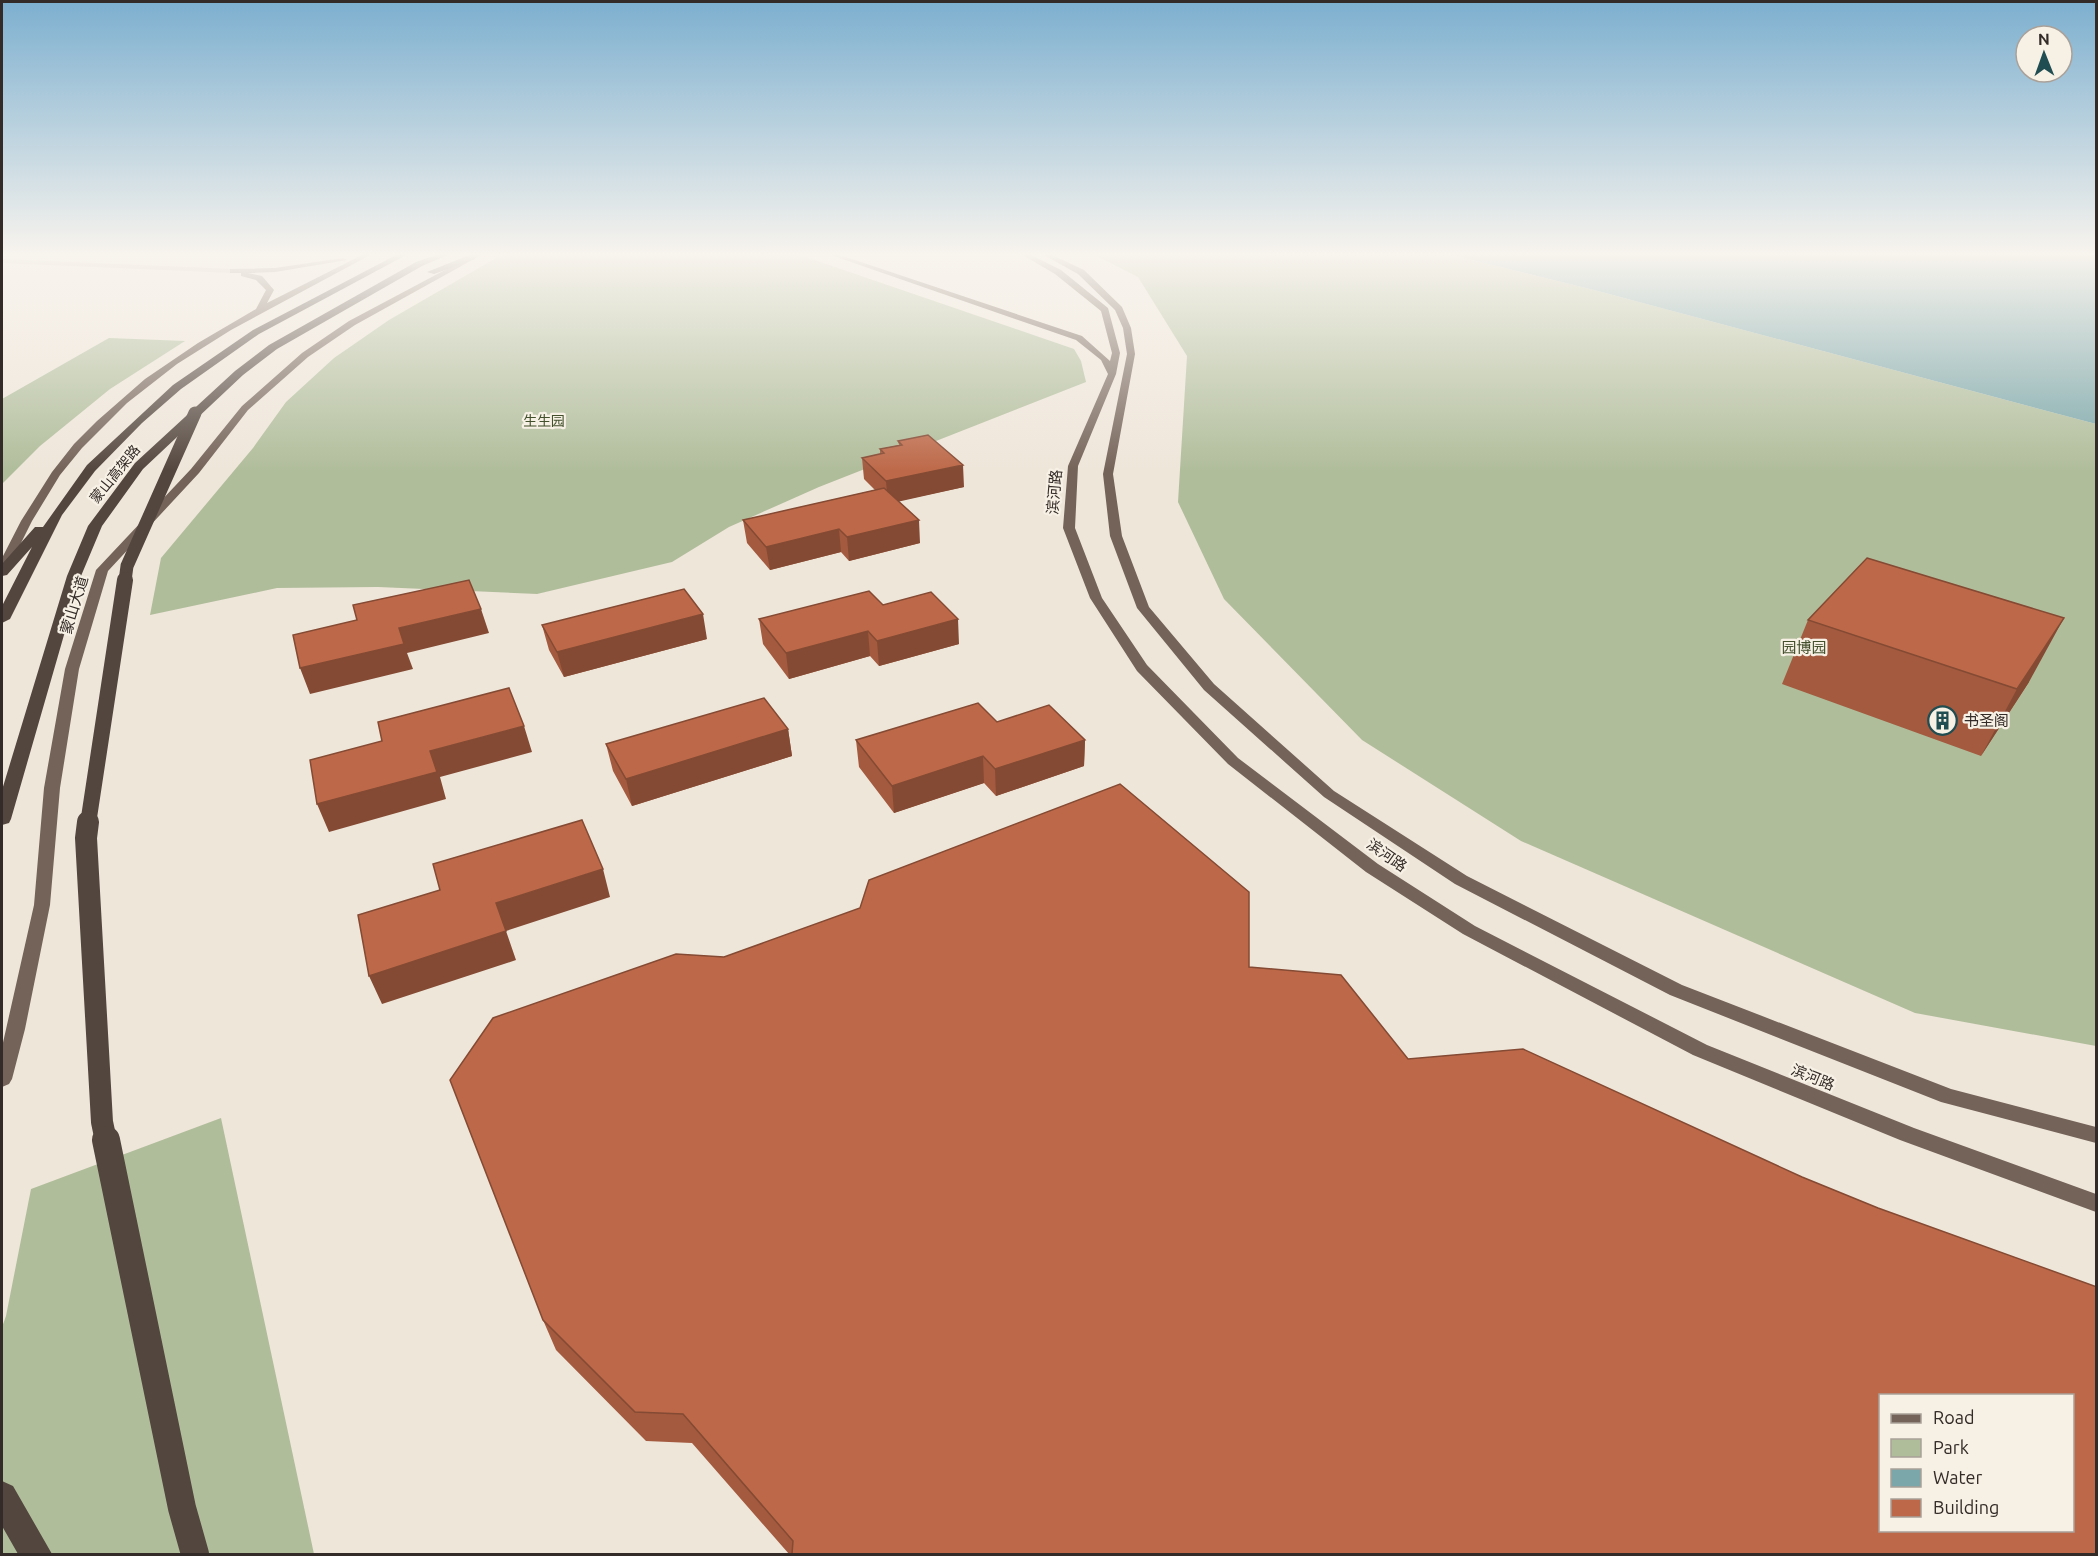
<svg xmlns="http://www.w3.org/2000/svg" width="2098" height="1556" font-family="Ubuntu,'Noto Sans SC',sans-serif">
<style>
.green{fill:#b0bd9b}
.water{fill:#7ba7aa}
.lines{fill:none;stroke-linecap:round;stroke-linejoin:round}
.minor{fill:#c6b6a7;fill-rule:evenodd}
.major{fill:#746359;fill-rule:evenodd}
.highway{fill:#53463e;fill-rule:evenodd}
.highway-bridge-far3{stroke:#53463e;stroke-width:13}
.highway-bridge-far2{stroke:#53463e;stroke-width:16}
.highway-bridge-far1{stroke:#53463e;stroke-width:22}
.highway-bridge{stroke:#53463e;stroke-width:28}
.wall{fill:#a35a3f}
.shaded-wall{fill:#844a33}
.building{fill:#bd6949;stroke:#844a33;stroke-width:1.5;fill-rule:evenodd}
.labels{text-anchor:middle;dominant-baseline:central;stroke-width:4.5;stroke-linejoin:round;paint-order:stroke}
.far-park-label{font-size:14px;fill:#42502c;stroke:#f7f0e5}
.far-street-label{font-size:14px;fill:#332b27;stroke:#f7f0e5}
.street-label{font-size:15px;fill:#332b27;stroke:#f7f0e5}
.park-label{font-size:15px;fill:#42502c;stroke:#f7f0e5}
.poi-label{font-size:15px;fill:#332b27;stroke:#f7f0e5;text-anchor:start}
</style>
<rect width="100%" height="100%" fill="#efe6da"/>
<path class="green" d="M503 254H797L1074 349 1081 361 1086 382 819 487 729 527 672 562 537 594 378 587 277 588 150 615 161 558 253 448 286 402 334 358 389 320Z
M1093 254H1447L1594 290 2096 424V1046L1915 1013 1521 841 1362 740 1224 599 1178 502 1187 356 1138 277Z
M109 338 185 341 110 389 40 446 2 484V399Z
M221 1118 314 1554H2V1327L6 1316 31 1189Z"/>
<path class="water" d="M1447 254H2096V424L1594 290Z"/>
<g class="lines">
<path class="minor" d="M2 259 233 269 237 271 233 273 2 263Z"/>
<path class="major" d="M364 254H372L231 330 177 364 127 403 82 448 60 475 32 521 8 569 2 572V558L21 521 52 472 74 444 97 421 145 379 198 343 256 309 266 290 256 280 241 276V273H230V269L275 268 343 258 347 260 275 272 248 273 262 276 274 290 267 303Z
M475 254H483L355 325 308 357 248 410 199 473 108 571 79 669 60 788 50 905 25 1029 12 1079 9 1084 2 1087V1047L34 905 44 788 65 669 96 570 191 469 242 406 302 353 349 321Z
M828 254H837L1082 336 1110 361 1112 353 1101 311 1055 274 1021 254H1029L1061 270 1108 308 1120 353 1116 374 1078 466 1075 528 1102 598 1147 665 1238 758 1378 864 1475 926 1707 1045 1914 1128 2096 1194V1212L1900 1140 1693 1055 1463 934 1366 872 1228 764 1137 671 1090 598 1063 528 1068 466 1108 374 1101 360 1076 340Z
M1042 254H1050L1084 270 1122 307 1131 328 1135 354 1113 474 1122 536 1149 607 1214 684 1334 791 1467 876 1682 985 1951 1089 2096 1127V1143L1941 1102 1670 995 1455 884 1324 797 1204 690 1137 608 1110 536 1103 474 1127 354 1123 328 1115 310 1078 274Z"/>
<path class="highway" d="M398 254H408L259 334 181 389 142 423 95 471 62 515 10 619 2 623V606L32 547 7 575 2 576V564L35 527H43L87 465 173 385 253 330Z
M439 254H450L422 266 277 349 243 375 143 469 102 526 81 576 11 819 9 823 2 825V790L67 576 88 526 135 463 235 371 269 345 416 262Z
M472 254 475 259 434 274 427 272Z
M2 1481 13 1486 52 1554H18L2 1526Z"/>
<path class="highway-bridge-far3" d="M125 581 127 566 195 413"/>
<path class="highway-bridge-far2" d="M88 824 125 580"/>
<path class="highway-bridge-far1" d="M88 822 86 838 102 1122 106 1141"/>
<path class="highway-bridge" d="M106 1140 182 1508 195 1554"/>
</g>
<path class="wall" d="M898 441 964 487 898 501 920 543 849 561 841 552 770 570 747 543 743 520 875 490 864 479 862 458 880 454V449L899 445Z
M883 605 959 644 879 666 870 656 789 679 763 644 759 619Z
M1808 620 2029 682 1981 756 1782 684Z
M542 625 707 639 564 677 549 650Z
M997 722 1085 740 1084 766 996 796 984 783 894 813 859 767 856 740Z
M788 729 792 756 632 806 613 771 606 744Z
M724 957 1249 967 1408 1059 1802 1177 1878 1208 2097 1554H789L692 1443 646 1441 556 1350 543 1320Z"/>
<path class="shaded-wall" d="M963 465 964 487 888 504 886 481Z
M919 520 920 543 849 561 847 537Z
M839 529 841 552 770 570 766 547Z
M481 609 489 633 407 653 413 669 310 694 300 668 399 628Z
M703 614 707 639 564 677 557 652Z
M2064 618 2029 682 1981 756 2017 689Z
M958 619 959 644 879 666 877 641Z
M868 631 870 656 789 679 786 653Z
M524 726 532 752 440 777 446 799 329 832 317 804 430 751Z
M788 729 792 756 632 806 626 779Z
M1085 740 1084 766 996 796 995 769Z
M983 756 984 783 894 813 892 786Z
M603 869 610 897 506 931 516 960 382 1004 369 976 496 903Z"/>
<path class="building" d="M928 435 963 465 886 481 862 458 884 453 880 449 902 445 898 441Z
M884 488 919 520 847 537 839 529 766 547 743 520Z
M1867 558 2064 618 2017 689 1808 620Z
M469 580 481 609 399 628 404 644 300 668 293 635 357 620 353 605Z
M684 589 703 614 557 652 542 625Z
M869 591 883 605 931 592 958 619 877 641 868 631 786 653 759 619Z
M509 688 524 726 430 751 437 772 317 804 310 760 382 741 378 722Z
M764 698 788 729 626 779 606 744Z
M978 703 997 722 1049 705 1085 740 995 769 983 756 892 786 856 740Z
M1120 784 1249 892V967L1341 975 1408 1059 1523 1049 1802 1177 1878 1208 2097 1287V1554H792L793 1541 683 1414 635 1412 543 1320 450 1080 493 1018 676 954 724 957 860 908 869 880ZM1881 1395H2073V1530H1881Z
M582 820 603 869 496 903 506 931 369 976 358 915 440 890 433 864Z"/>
<linearGradient id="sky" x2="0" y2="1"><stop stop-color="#7cafcf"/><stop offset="0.54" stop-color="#f8f4ee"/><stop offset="1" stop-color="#f8f4ee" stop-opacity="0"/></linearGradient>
<rect width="2098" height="471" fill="url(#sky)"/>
<defs>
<symbol id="building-ring" viewBox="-11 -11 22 22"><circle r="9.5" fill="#f7f0e5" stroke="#1f4d51" stroke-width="1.5"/><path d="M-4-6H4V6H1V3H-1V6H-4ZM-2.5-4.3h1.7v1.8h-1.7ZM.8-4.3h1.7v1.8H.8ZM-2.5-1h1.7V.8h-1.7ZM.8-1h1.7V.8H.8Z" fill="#1f4d51"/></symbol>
</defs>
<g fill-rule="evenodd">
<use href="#building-ring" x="1926" y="704" width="33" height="33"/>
</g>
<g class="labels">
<g class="far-park-label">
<text x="544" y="421">生生园</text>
</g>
<g class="far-street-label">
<text transform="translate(115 474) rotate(-51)">蒙山高架路</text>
</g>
<g class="street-label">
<text transform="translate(1054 492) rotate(-85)">滨河路</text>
<text transform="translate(74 605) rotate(-73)">蒙山大道</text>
<text transform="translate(1387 855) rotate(35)">滨河路</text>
<text transform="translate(1813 1077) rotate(22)">滨河路</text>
</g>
<g class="park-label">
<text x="1804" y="647">园博园</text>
</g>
<g class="poi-label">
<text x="1964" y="720">书圣阁</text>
</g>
</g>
<rect width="2098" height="1556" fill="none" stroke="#332b27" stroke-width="6"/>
<rect x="1879" y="1394" width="195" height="138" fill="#f7f0e5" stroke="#a9a199" stroke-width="1.5"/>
<rect x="1891" y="1414" width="30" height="9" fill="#746359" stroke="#a9a199" stroke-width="1.5"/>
<text x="1933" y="1424" font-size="18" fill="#332b27">Road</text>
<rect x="1891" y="1439" width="30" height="18" fill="#b0bd9b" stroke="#a9a199" stroke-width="1.5"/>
<text x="1933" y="1454" font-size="18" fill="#332b27">Park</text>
<rect x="1891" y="1469" width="30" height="18" fill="#7ba7aa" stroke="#a9a199" stroke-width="1.5"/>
<text x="1933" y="1484" font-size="18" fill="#332b27">Water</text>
<rect x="1891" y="1499" width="30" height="18" fill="#bd6949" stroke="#a9a199" stroke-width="1.5"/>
<text x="1933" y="1514" font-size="18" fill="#332b27">Building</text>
<g transform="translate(2044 54) rotate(359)"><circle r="28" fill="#f7f0e5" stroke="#a9a199" stroke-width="1.5"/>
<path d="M0-4.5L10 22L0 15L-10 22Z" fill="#1f4d51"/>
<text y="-9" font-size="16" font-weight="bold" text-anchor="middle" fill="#332b27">N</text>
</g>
</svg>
